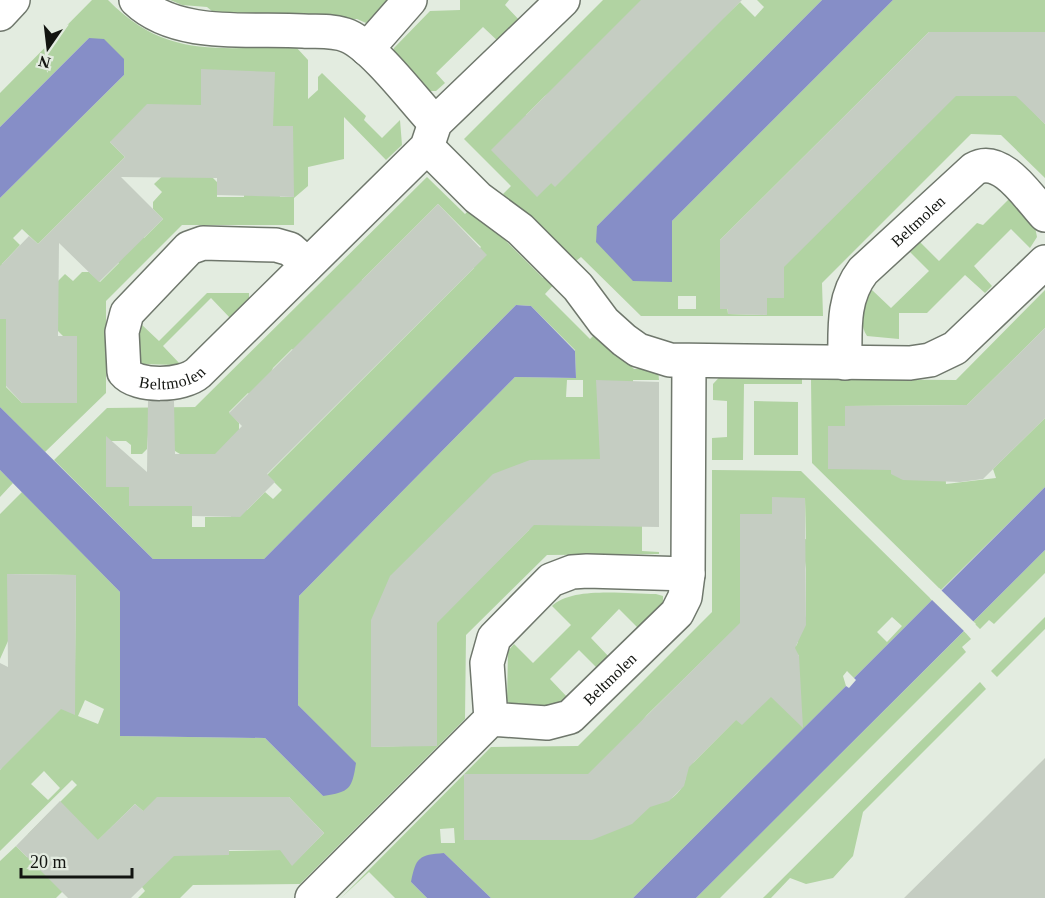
<svg xmlns="http://www.w3.org/2000/svg" width="1045" height="898" font-family="Georgia,serif">
<style>
.green{fill:#b1d3a2;fill-rule:evenodd}
.water{fill:#868ec7}
.pier{fill:#e3ece0}
.building{fill:#c5cdc2}
.lines{fill:none;stroke-linecap:round;stroke-linejoin:round}
.street-casing{stroke:#6f776c;stroke-width:36}
.secondary-casing{stroke:#6f776c;stroke-width:36}
.street{stroke:#fff;stroke-width:33}
.secondary{stroke:#fff;stroke-width:33}
.labels{text-anchor:middle;dominant-baseline:central;stroke-width:6;stroke-linejoin:round;paint-order:stroke}
.street-label{font-size:16px;fill:#121410;stroke:#e3ece0}
</style>
<rect width="100%" height="100%" fill="#e3ece0"/>
<path class="green" d="M92 0H108C167 60 219 47 296 47L308 60V99L318 90V77L322 73 366 116 364 120 382 138 400 120 402 145 386 160 344 117V159L308 167V186L294 198V225H182L106 301V393L45 452 0 407V319H6V387L22 403H77V382L58 381 63 363H77V337L63 336 58 331 47 292 65 274 73 281 82 272H89L100 282 119 263 109 253 134 228 144 238 163 219 153 209V202L162 192 154 184 173 166 212 177 217 182V197H244V182L279 183 280 197H293V126H230L200 105H187L110 142 125 157 38 244 22 229 13 238 20 245 2 264 12 273 0 280V198L124 75 89 38 0 127V93Z
M170 0H393L366 23 357 19 224 21 207 7 182 5Z
M460 0H509L505 5 522 23 501 44 483 27 436 73 445 83 436 91H430L393 53 394 48 430 11 460 10Z
M603 0H669L545 96 526 115 537 196 740 2 755 17 764 7 757 0H822L597 226 672 282V221L893 0H1045V35L1042 32H929L720 240 728 314 767 315V298H784V266L955 96 1017 95 1045 124V178L1001 135 971 134 822 283 823 316H641L581 257 572 264 503 194 511 186 464 139ZM678 296H696V309H678Z
M427 177 465 214 472 207 543 278 550 271 559 279 545 294 590 339 597 332 634 369H658L659 380H633L634 402 642 460H541L371 706V747L437 745V706L430 628 529 530 532 519 541 525H642V551L659 552V554L547 555 466 635 465 719 300 884 193 885 180 898H138L145 891 142 887 143 811 135 804 84 854 92 862 56 898H0V861L16 846 27 857 39 846 28 834 77 785 72 780 0 851V770L75 666 76 575 8 574 20 641H8L0 659V514L22 492 120 592V736L265 738 323 796 355 763 298 705 299 596 515 377 576 378 575 350 531 306 516 305 264 559H153L54 460 107 408 195 407ZM438 204 481 247 468 261 474 268 267 475 282 490 273 499 265 492 247 510 237 500 231 503V517H205V527H192V506H130L129 487H106V441H126L131 445V454H142L147 449 148 435 180 454 219 466 239 430V423L229 412 248 393 258 403 273 368 292 349 303 359C322 314 327 310 372 290L362 280ZM567 380H583V397H566ZM85 700 104 709 98 724 78 716ZM44 771 60 788 48 800 31 784ZM255 797H289L324 833 292 865 283 850 229 851 228 855H209Z
M1009 199 1035 227 1037 237 1030 248 1011 229 974 266 992 286 985 293 965 275 927 313H899V339L867 336C858 324 863 301 872 290L891 308 929 271 910 252 920 242 939 261 977 223 983 225Z
M1045 290V328L967 405 845 406V426L828 427V450L893 469C902 491 929 474 945 470L946 484 996 478 993 469 1045 418V487L941 590 812 463 811 379 956 380Z
M207 293H249V300L231 319 211 298 163 346 180 364 178 365 142 364 138 359 139 326 141 324 159 341Z
M727 369 802 372V384H744L743 460H712V438L727 437V401L713 400V384Z
M754 401 798 402V455H754Z
M0 470 13 483 0 497Z
M712 470 801 471 932 600 854 678 847 671 843 676 846 686 633 898H491L444 853 411 882 427 898H395L369 872 341 898 491 747 578 746 712 612ZM772 498H805L806 539 802 540 806 569V616L793 639 798 642 796 646 789 643 799 656 694 762 681 770 686 777C683 790 673 800 661 803L656 800 582 840H464V786L481 774 597 775 647 715 747 617 740 616V515L772 514ZM892 617 902 626 887 642 877 632ZM454 828 455 843H441L440 829Z
M1045 550V573L994 624 989 620 980 629 973 622Z
M656 594 663 596V604L639 629 619 609 591 638 610 658 598 669 579 650 550 679 569 699C554 706 521 715 507 701L508 651 514 644 533 663 571 625 552 606C572 586 628 594 656 594Z
M1045 617V629L997 677 991 671Z
M964 631 971 639 962 647 966 652 720 898H696Z
M980 682 986 689 863 812 853 856 833 878 806 884 790 878 771 898H763Z"/>
<path class="water" d="M822 0H893L672 221V282L633 281 596 242 597 226Z
M89 38 104 39 124 59V75L0 198V127Z
M516 305 531 306 575 351 576 378 515 377 299 596 298 705 356 763C352 789 350 792 323 796L265 738 120 736V592L0 470V407L153 559H264Z
M1045 487V550L696 898H633L846 686 849 688 856 680 854 678Z
M444 853 491 898H427L411 882C416 857 419 855 444 853Z"/>
<path class="pier" d="M939 588 976 624 966 633 930 598Z"/>
<path class="building" d="M641 0H742L555 187 551 183 537 197 491 150Z
M929 32H1045V124L1016 96H956L784 267V298H767V315L728 314V309H720V240Z
M201 69 275 72 273 126H293L294 197 217 195V178L121 177 163 219 99 282 59 243 58 336H77V403H22L6 386V319H0V266L29 236 38 244 125 157 110 142 147 104 201 105Z
M438 204 487 255 267 474 275 482 240 517 192 516V506H129V487H106V436L147 472 148 401H174L175 454H215L242 426 229 413Z
M1045 328V418L983 479 960 482 903 480 891 474V470L828 469V426H845V406L967 405Z
M596 380 659 382V527L534 525 437 623V746L371 747V620L390 576 493 474 530 460 600 459Z
M772 497 805 498 806 625 795 648 799 656 803 728 771 697 742 725 736 720 689 767 684 786 669 801 650 807 632 824 592 840H464V774H588L740 623V514H772Z
M7 574 76 575 75 715 61 709 0 770V663L8 667Z
M1045 758V898H904L980 823Z
M157 797H289L324 833 292 866 280 850H229V855L174 856 131 898H68L16 846 60 801 98 840 135 804 143 811Z"/>
<g class="lines">
<defs>
<g id="street">
<path d="M136 0C177 39 250 28 303 31 318 32 334 30 348 36 375 48 414 101 435 123"/>
<path d="M367 49 410 0"/>
<path d="M427 147 478 198 520 229 578 287 604 322 624 340 638 350 670 360 910 363 930 360 955 348 1045 262"/>
<path id="s1" d="M307 264 290 249 276 245 203 243 189 248 127 313 122 332 124 372C137 388 183 386 198 373L427 147 435 123 563 0"/>
<path id="s2" d="M845 363C845 330 842 298 863 271L974 169C1001 153 1029 198 1045 215"/>
<path d="M688 574 689 361"/>
<path id="s3" d="M312 898 491 719 547 723 570 717 677 613 685 597 688 574 587 571 572 572 551 580 494 638 487 663 491 719"/>
</g>
<path id="secondary" d="M0 14 13 0"/>
</defs>
<use href="#street" class="street-casing"/>
<use href="#secondary" class="secondary-casing"/>
<use href="#street" class="street"/>
<use href="#secondary" class="secondary"/>
</g>
<g class="labels">
<g class="street-label">
<text stroke="none"><textPath href="#s2" startOffset="170">Beltmolen</textPath></text>
<text stroke="none"><textPath href="#s1" startOffset="326">Beltmolen</textPath></text>
<text stroke="none"><textPath href="#s3" startOffset="388">Beltmolen</textPath></text>
</g>
</g>
<g transform="translate(48 48) rotate(194)" stroke="#e3ece0" stroke-width="4.5" paint-order="stroke">
<path d="M0-4.5L10 22L0 15L-10 22Z" fill="#121410"/>
<text y="-9" font-size="16" font-weight="bold" text-anchor="middle" fill="#121410">N</text>
</g>
<path d="M21 868v9h111v-9" fill="none" stroke="#121410" stroke-width="3"/>
<text x="30" y="868" font-size="18" fill="#121410" stroke="#e3ece0" stroke-width="4.5" paint-order="stroke">20 m</text>
</svg>
